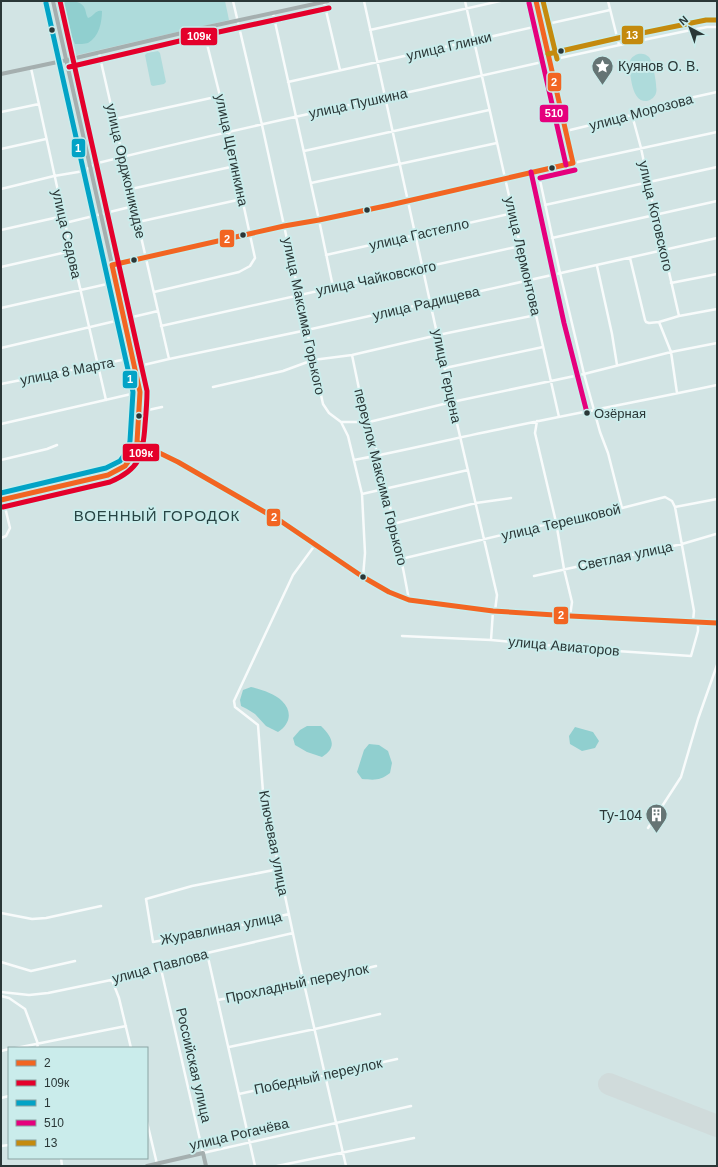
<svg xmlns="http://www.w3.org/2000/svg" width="718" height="1167" font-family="Helvetica,sans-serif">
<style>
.green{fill:#aedbdb}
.forest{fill:#90cfcf}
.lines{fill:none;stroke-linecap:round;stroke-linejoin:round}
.runway{stroke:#d0dbdb;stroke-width:22}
.street{stroke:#f8fbfb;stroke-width:2.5}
.secondary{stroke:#a5afaf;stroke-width:4}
.bus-1-casing{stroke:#caeceb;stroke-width:8}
.bus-2-casing{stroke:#caeceb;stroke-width:8}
.bus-3-casing{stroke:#caeceb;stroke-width:8}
.bus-4-casing{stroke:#caeceb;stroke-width:8}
.bus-5-casing{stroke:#caeceb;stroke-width:8}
.bus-1{stroke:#f26522;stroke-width:5}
.bus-2{stroke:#e4002b;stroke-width:5}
.bus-3{stroke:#02a3c6;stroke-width:5}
.bus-4{stroke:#e5007d;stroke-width:5}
.bus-5{stroke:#c48a0e;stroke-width:5}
.bus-dot{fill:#2a3737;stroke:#caeceb;stroke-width:1.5}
.labels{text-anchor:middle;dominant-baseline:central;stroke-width:4;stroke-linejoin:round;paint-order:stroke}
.bus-label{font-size:13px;fill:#2a3737;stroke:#caeceb;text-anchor:start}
.street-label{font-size:14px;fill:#2a3737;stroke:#caeceb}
.poi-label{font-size:14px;fill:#2a3737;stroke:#caeceb;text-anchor:start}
.neighbourhood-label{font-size:15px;letter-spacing:1px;fill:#284545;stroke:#caeceb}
.line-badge{stroke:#caeceb;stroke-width:1.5}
.badge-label{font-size:11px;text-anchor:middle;font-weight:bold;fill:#fff}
</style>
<rect width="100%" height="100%" fill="#d2e4e4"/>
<path class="green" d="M56 1H225L229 20 69 57Z
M158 51 160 53 166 82 164 84 153 86 151 85 145 55 147 53Z
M638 54C642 53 646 54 649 57 653 62 658 88 656 93 655 97 651 100 647 101 632 103 631 77 629 66 629 60 632 56 638 54Z"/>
<path class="forest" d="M62 1C70 1 82 0 85 9 86 12 86 15 88 18 94 16 96 9 102 11 102 22 99 37 88 43 85 44 79 44 75 44L71 35Z
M251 687C260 689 276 694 282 701 293 712 290 724 278 732L266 726 255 714 247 709 241 706 240 700 243 690Z
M307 726H321C332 737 338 747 322 757L307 752 295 745 293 738 300 730Z
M575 727 593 732 599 741 595 748 582 751 570 744 569 736Z
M369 744 379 745 388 751 392 763 390 773C380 781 374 780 362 779L357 772 364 750Z"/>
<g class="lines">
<path class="runway" d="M609 1084 717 1126"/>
<path class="street" d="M233 1 262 125 323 404 329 413 341 422 348 436 362 494 365 553 363 577
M364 1 452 402 497 595 495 611
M465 1 559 417
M608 1 619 45
M324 2 340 70
M273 13 319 220 333 287
M370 30 500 1
M99 53 169 359
M31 68 65 223 106 400
M288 82 610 10
M1 112 39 104
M632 115 641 148 655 215 664 250 679 316
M115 119 220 96
M566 131 632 115 676 101 717 92
M1 149 46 139
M304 151 489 110
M573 163 717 132
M538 171 560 273 584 374 600 432 608 453 622 508
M311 183 497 143
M1 189 54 176 84 171 94 164C200 137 307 114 414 91 512 69 609 46 707 27H717
M131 189 235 166
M545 205 717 167
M138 222 242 199
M65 223 134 206
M1 230 63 216
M552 238 717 201
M326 255 513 213
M630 258 645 320 646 322 649 323 659 322 679 316 717 309
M597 266 612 334 617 365
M1 267 71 251
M671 283 717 274
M154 292 239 272 250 266 255 258 235 166 229 132 203 28
M1 308 116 282
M659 322 671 352 677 393
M161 326 520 246
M1 348 158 311
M352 355 365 418 369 422C385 480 398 540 409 600
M135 367 169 359 307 330 717 238
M445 368 543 347
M1 384 132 358
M213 387 283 371 313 360 352 355 438 335 536 315
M139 412 162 407
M537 421 535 433 556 522 564 569 572 602 570 616
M341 422H369L452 402 584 374 671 352 717 343
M1 424 140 392
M137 442 178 462 282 522 363 577 389 592 409 600 493 611 570 616 601 617 717 623
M1 460 47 449 57 445
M354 460C404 451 455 438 505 428 576 413 647 400 717 385
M1 490 10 528 6 536 1 538
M362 494 468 470
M675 507 694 611 693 621 692 622
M393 524 476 503 511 498
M315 545 293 575 234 701 235 707 258 725 263 792 299 962 346 1166
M401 559 556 522 622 508 665 497 672 501 675 507 717 499
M534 576 682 544 716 534
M402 636 491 640 587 649 691 656 698 631V623
M491 640 493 611
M648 828 681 777 698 719 717 665
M279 869 192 886 146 899 153 942 225 929 289 914
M1 913 32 919 46 918 101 906
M207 953 255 1166
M1 962 31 971 75 961
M161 969 203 1153 411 1106
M112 980 119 998 131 1048
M1 992 29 995 48 993 150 972 183 962 190 957 293 933
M1 996 9 998 25 1009 38 1044 37 1048
M218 1000 305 983 376 966
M229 1047 315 1029 380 1014
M16 1048 126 1026
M1 1051 9 1049
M239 1094 397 1059
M1 1098 9 1096
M147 1122 157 1164
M1 1146 9 1145
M61 1158 62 1166
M277 1166 414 1138"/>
<path class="secondary" d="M1 74 67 60 203 28 328 1
M112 265 284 226 319 220 390 205 573 163 536 1
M1 500 108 475 119 470 125 466 131 459 135 452 137 442 140 392 135 367 53 1
M147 1166 203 1153 206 1166"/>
<defs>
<path id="bus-1" d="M536 1 573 163
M112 265 284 226 319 220 390 205 573 163
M137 442 178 462 282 522 363 577 389 592 409 600 493 611 570 616 717 623
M1 500 108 475 125 466 135 452 137 442 140 392 112 265"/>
<path id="bus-2" d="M69 67 205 35 329 8
M3 507 110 482C140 469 143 456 145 425 146 414 147 402 147 391L60 1"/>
<path id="bus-3" d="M1 493 106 468 120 461 128 450 130 441 133 392 46 3"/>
<path id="bus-4" d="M529 3 566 165
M531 172 564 323 587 413
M540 178 575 170"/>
<path id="bus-5" d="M543 1 557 59
M548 54 618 38 706 20H717"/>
</defs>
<use href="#bus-1" class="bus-1-casing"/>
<use href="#bus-2" class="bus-2-casing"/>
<use href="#bus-3" class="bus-3-casing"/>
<use href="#bus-4" class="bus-4-casing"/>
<use href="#bus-5" class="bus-5-casing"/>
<use href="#bus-1" class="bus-1"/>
<use href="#bus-2" class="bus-2"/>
<use href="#bus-3" class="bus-3"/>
<use href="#bus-4" class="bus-4"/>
<use href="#bus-5" class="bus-5"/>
</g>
<defs>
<symbol id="sight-pin" viewBox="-11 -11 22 30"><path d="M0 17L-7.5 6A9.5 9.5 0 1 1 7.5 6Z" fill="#657474" stroke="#caeceb"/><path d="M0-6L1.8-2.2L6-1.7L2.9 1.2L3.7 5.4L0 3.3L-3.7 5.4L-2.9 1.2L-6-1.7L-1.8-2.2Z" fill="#fff"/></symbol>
<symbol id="building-pin" viewBox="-11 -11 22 30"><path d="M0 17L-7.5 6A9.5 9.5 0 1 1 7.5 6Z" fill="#657474" stroke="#caeceb"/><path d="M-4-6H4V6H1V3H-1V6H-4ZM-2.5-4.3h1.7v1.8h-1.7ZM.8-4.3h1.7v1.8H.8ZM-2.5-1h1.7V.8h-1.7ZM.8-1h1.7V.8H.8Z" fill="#fff"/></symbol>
</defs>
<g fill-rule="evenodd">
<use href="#sight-pin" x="590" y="54" width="25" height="34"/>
<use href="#building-pin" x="644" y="802" width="25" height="34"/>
</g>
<g class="bus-dot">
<circle cx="52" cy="30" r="3.5"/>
<circle cx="561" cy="51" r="3.5"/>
<circle cx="552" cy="168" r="3.5"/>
<circle cx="367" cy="210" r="3.5"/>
<circle cx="243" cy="235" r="3.5"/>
<circle cx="134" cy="260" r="3.5"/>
<circle cx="587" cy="413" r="3.5"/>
<circle cx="139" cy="416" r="3.5"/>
<circle cx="363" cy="577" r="3.5"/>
</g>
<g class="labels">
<g class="bus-label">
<text x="594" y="413">Озёрная</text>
</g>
<g class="street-label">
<text transform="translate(449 46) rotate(-13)">улица Глинки</text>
<text transform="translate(358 103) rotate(-12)">улица Пушкина</text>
<text transform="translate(641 112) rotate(-15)">улица Морозова</text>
<text transform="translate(232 150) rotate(78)">улица Щетинкина</text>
<text transform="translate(126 171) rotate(77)">улица Орджоникидзе</text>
<text transform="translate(656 216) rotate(77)">улица Котовского</text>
<text transform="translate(67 234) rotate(77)">улица Седова</text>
<text transform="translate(419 234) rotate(-13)">улица Гастелло</text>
<text transform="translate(523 256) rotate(77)">улица Лермонтова</text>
<text transform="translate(376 278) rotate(-12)">улица Чайковского</text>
<text transform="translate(426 303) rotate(-13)">улица Радищева</text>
<text transform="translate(304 316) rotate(78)">улица Максима Горького</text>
<text transform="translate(67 371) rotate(-11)">улица 8 Марта</text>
<text transform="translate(447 376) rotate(78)">улица Герцена</text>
<text transform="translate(381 477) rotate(76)">переулок Максима Горького</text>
<text transform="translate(561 522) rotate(-13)">улица Терешковой</text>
<text transform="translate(625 556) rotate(-12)">Светлая улица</text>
<text transform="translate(564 646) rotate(5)">улица Авиаторов</text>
<text transform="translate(274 843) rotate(79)">Ключевая улица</text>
<text transform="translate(221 928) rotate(-11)">Журавлиная улица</text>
<text transform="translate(160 966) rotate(-15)">улица Павлова</text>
<text transform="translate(297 983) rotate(-12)">Прохладный переулок</text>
<text transform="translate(194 1065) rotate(77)">Российская улица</text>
<text transform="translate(318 1076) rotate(-12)">Победный переулок</text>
<text transform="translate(239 1134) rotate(-13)">улица Рогачёва</text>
</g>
<g class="poi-label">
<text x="618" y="66">Куянов О. В.</text>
<text x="642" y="815" text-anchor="end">Ту-104</text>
</g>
<g class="neighbourhood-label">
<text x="157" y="515">ВОЕННЫЙ ГОРОДОК</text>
</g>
</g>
<g class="line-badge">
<rect x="621" y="25" width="23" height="20" rx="4" fill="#c48a0e"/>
<rect x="180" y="27" width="38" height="19" rx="4" fill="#e4002b"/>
<rect x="547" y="72" width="15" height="20" rx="4" fill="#f26522"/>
<rect x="539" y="104" width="30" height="19" rx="4" fill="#e5007d"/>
<rect x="71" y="138" width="15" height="20" rx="4" fill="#02a3c6"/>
<rect x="219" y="229" width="16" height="19" rx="4" fill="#f26522"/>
<rect x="122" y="370" width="16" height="19" rx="4" fill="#02a3c6"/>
<rect x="122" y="443" width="38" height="19" rx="4" fill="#e4002b"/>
<rect x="266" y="508" width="15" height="19" rx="4" fill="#f26522"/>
<rect x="553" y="606" width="16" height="19" rx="4" fill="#f26522"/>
</g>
<g class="badge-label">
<text x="632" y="39">13</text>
<text x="199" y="40">109к</text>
<text x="554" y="86">2</text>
<text x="554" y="117">510</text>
<text x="78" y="152">1</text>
<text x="227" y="243">2</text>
<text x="130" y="383">1</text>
<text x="141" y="457">109к</text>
<text x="274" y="521">2</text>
<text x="561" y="619">2</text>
</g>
<rect width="718" height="1167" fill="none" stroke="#2a3737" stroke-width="4"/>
<rect x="8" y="1047" width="140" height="112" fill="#caeceb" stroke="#8aa4a3"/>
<rect x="16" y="1060" width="20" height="6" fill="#f26522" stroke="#8aa4a3"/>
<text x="44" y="1067" font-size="12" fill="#2a3737">2</text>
<rect x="16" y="1080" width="20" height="6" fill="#e4002b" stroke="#8aa4a3"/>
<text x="44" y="1087" font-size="12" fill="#2a3737">109к</text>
<rect x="16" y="1100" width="20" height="6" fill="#02a3c6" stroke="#8aa4a3"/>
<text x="44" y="1107" font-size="12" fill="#2a3737">1</text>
<rect x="16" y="1120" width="20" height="6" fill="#e5007d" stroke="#8aa4a3"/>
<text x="44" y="1127" font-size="12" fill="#2a3737">510</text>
<rect x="16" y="1140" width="20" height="6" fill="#c48a0e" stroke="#8aa4a3"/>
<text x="44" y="1147" font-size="12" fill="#2a3737">13</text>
<g transform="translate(690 28) rotate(319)" stroke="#caeceb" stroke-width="3" paint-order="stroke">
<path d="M0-3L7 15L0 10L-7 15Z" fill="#2a3737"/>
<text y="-6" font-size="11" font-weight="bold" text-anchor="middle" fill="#2a3737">N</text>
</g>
</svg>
